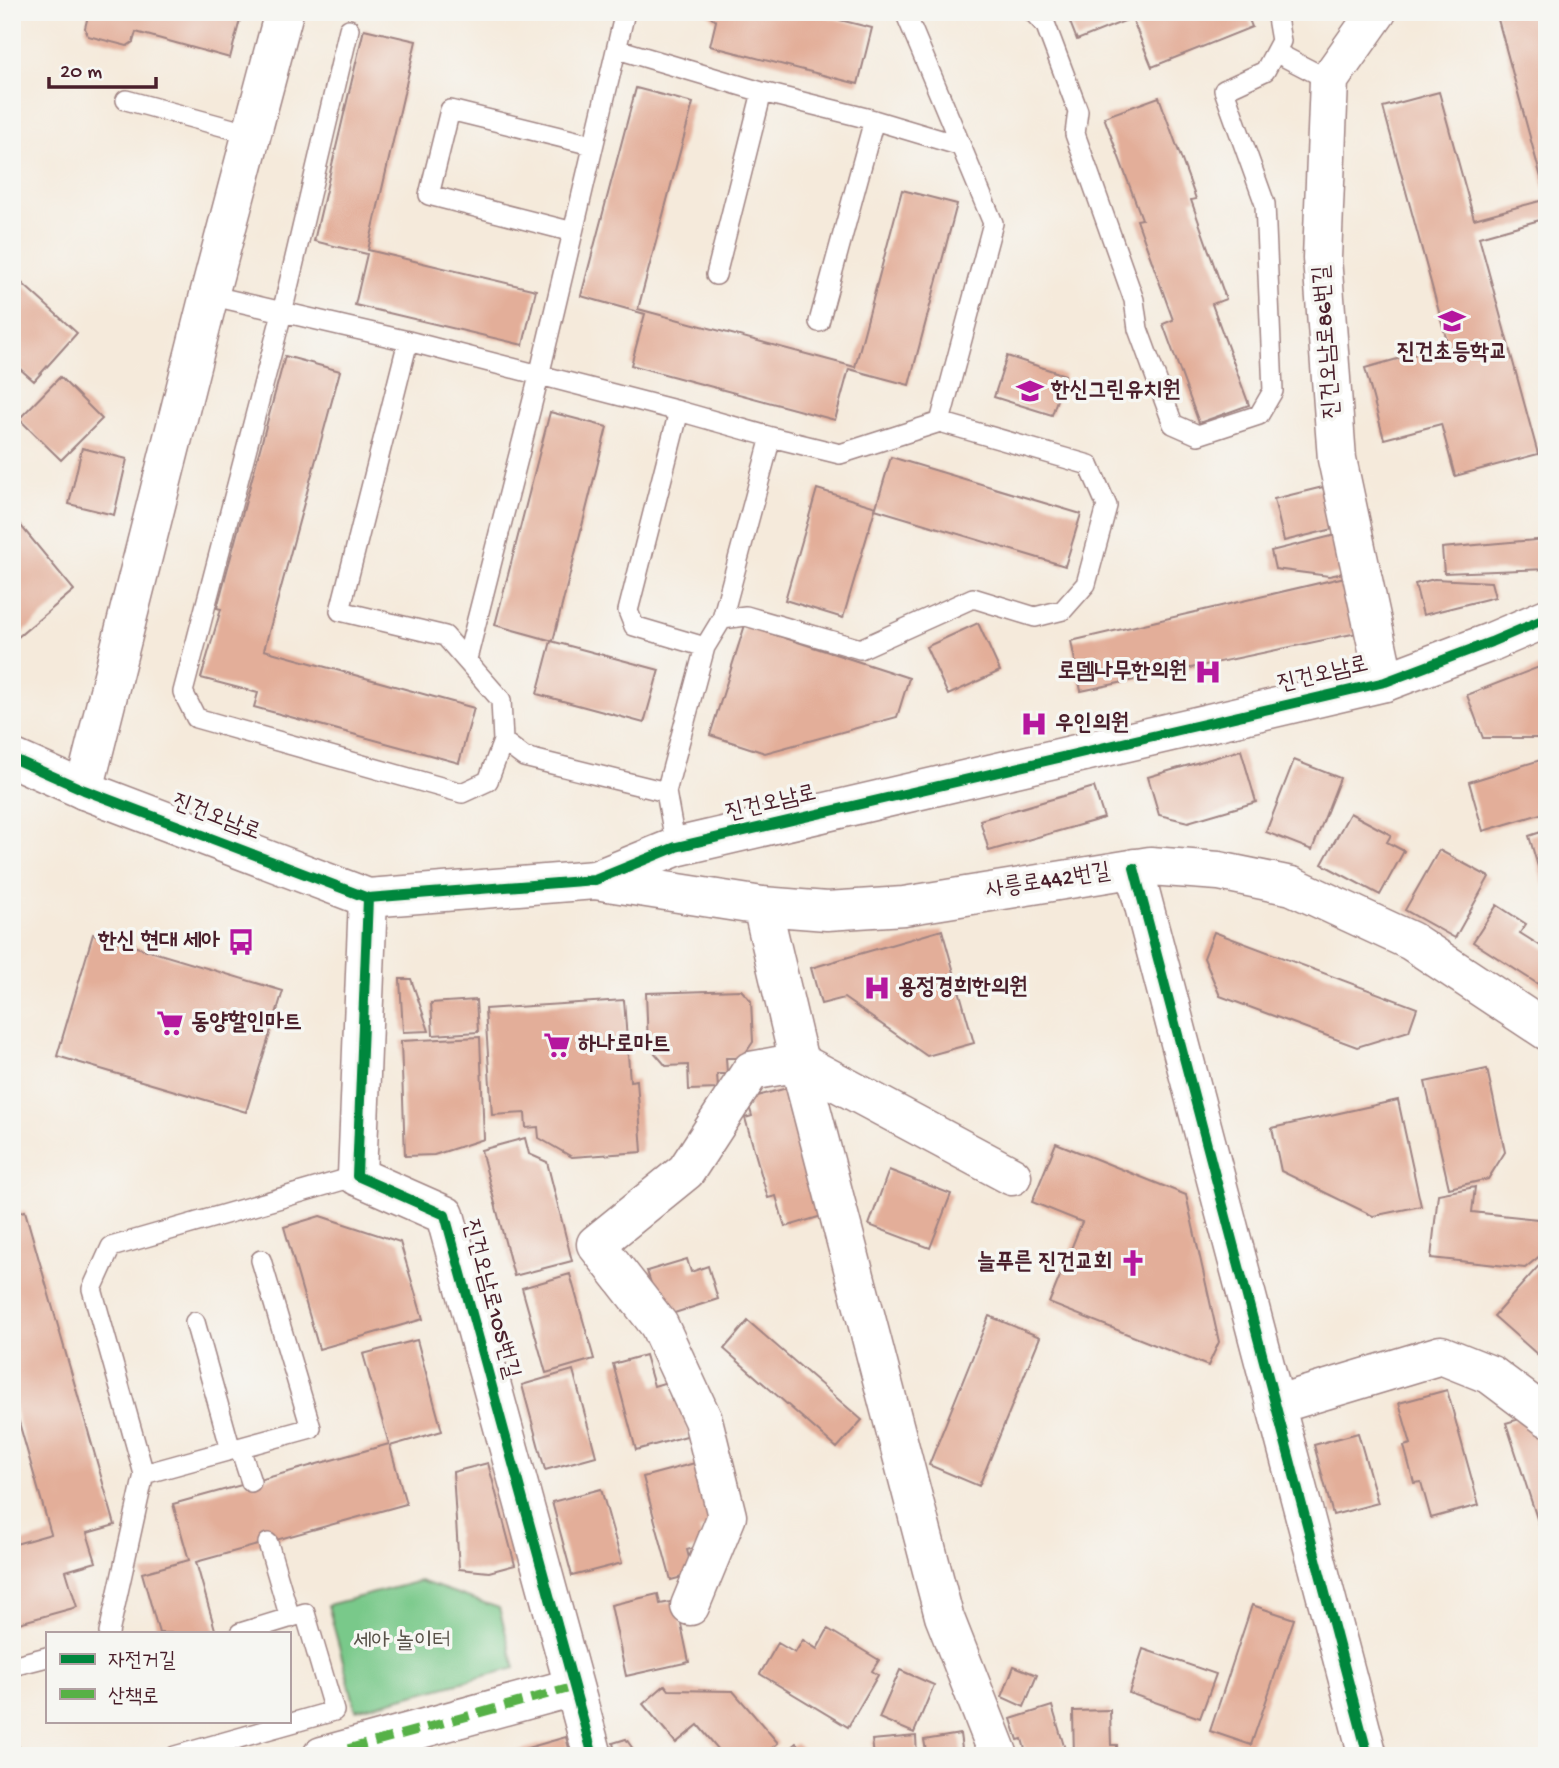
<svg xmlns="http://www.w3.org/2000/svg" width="1559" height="1768" font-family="'Gochi Hand','Poor Story',sans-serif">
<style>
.green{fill:#79c98a;stroke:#62745a;stroke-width:2}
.building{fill:#e3ae99}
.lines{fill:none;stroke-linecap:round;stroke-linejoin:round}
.service-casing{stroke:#a08483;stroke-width:22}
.minor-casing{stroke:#a08483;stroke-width:41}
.tertiary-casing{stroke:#a08483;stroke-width:41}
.service{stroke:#fff;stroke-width:19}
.minor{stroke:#fff;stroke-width:38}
.tertiary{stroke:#fff;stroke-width:38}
.quiet{stroke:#57b146;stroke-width:9;stroke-dasharray:18 9;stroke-linecap:butt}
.cycleway-casing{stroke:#f6f6f2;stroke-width:15}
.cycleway{stroke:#00873e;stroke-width:10}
.labels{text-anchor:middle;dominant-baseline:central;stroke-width:7;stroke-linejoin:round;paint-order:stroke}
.street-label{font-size:23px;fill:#4a1f2b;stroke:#f6f6f2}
.poi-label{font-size:23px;font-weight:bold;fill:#4a1f2b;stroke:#f6f6f2;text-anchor:start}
.park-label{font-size:23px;fill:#585248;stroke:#f6f6f2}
</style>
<rect width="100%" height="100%" fill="#f6f6f2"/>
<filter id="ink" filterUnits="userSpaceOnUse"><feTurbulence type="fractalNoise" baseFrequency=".0143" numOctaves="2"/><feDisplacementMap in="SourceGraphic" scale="14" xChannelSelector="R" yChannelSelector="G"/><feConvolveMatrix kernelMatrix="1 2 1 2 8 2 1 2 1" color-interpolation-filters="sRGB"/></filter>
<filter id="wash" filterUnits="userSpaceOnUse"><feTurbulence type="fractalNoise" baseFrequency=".00686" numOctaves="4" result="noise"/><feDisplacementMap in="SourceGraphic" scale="28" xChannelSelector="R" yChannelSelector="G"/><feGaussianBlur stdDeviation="1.57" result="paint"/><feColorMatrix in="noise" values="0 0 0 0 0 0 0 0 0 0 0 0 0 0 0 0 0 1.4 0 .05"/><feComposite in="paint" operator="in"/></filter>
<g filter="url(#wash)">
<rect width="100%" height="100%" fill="#f5eadb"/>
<path class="green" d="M420 1581 499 1608 515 1668 356 1710 328 1605Z"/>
<g id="blocks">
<path class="building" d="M89 12H242L230 58 136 32 133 42 127 46 88 36 85 28Z
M706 12H808L872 28 858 84 710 46 716 21Z
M1066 12H1246L1252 27 1152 67 1132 18 1077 40Z
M1496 12H1547V196H1546Z
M364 29 416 41 368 250 536 290 523 345 355 305 367 254 314 241Z
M636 88 693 103 638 309 855 367 902 190 957 204 909 385 849 369 835 420 631 365 645 314 581 296Z
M1439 92 1474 219 1547 199V218L1479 237 1538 454 1455 476 1441 424 1384 439 1365 368 1448 345 1383 107Z
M1159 97 1196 199 1191 200 1226 299 1212 304 1249 405 1199 423 1163 324 1173 320 1137 220 1142 219 1104 117Z
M12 274 77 333 34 381 12 362Z
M285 356 340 371 264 650 474 708 459 763 254 707 258 693 201 678 221 609 217 608Z
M1007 356 1065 375 1052 415 994 397Z
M60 377 102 419 61 460 19 419Z
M550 412 607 427 553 641 495 625Z
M82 448 127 459 114 515 69 504Z
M891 457 1081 514 1065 566 875 509 843 618 785 600 817 489 876 507Z
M1323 487 1333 529 1284 541 1274 499Z
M12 515 74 590 12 642Z
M1336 535 1344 573 1329 576 1275 569 1271 551Z
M1547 539V569L1444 573 1442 548Z
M1345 577 1357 633 1081 691 1071 641Z
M1434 579 1491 582 1495 597 1423 615 1415 584Z
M978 623 1000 671 948 695 926 647Z
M745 625 909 678 897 717 765 753 710 735Z
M551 641 659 670 644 723 537 694Z
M1547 664V738H1483L1467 695Z
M1241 750 1256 802 1188 822 1159 815 1148 777Z
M1547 758V812L1483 831 1469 782Z
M1294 760 1340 778 1312 850 1266 832Z
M1094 787 1104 818 989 851 980 820Z
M1350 813 1391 835 1387 842 1404 851 1380 895 1322 864Z
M1547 830V886L1544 887 1529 836Z
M1439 850 1489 877 1455 938 1405 910Z
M1497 905 1526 924 1520 933 1547 950V990L1473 942Z
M942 930 974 1043 927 1056 844 998 821 1004 811 968Z
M1214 932 1417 1008 1409 1031 1357 1047 1220 996 1204 958Z
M93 934 283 991 246 1112 57 1056Z
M400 979H411L429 1031 403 1032Z
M741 990 751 1001 753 1042 742 1058H726L727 1074H717L718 1089 689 1090 688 1065 666 1066 648 1045 646 993Z
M476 1000 478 1032 433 1035 431 1003Z
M624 1000 630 1081 637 1080 642 1152 572 1157 539 1138 538 1127 526 1128 525 1113 492 1115 485 1009Z
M480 1037 484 1139 434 1155 405 1156 401 1041Z
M1487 1069 1505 1152 1488 1179 1449 1188 1425 1082Z
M787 1088 825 1215 785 1227 776 1196 768 1198 745 1118 752 1116 747 1099Z
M1398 1100 1421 1206 1373 1216 1281 1171 1272 1128Z
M525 1138 529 1154 547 1162 572 1261 514 1276 481 1150Z
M1056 1143 1186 1195 1219 1342 1208 1366 1049 1303 1082 1222 1032 1202Z
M889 1170 951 1194 930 1248 869 1225Z
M1475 1187 1472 1212 1547 1220V1250L1525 1268 1431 1258 1438 1194Z
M25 1211 115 1525 87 1533 96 1562 66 1571 77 1607 12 1625V1545L51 1534 12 1398V1214Z
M320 1216 400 1242 423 1319 319 1349 284 1227Z
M687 1259 691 1272 708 1266 718 1299 662 1317 647 1271Z
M1543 1261 1547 1264V1363L1494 1316Z
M570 1274 594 1359 546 1373 522 1288Z
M989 1316 1040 1337 979 1486 929 1465Z
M748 1321 862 1420 837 1448 724 1349Z
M417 1340 442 1431 390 1446 406 1504 196 1562 216 1633H159L142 1573 189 1560 173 1504 389 1444 363 1354Z
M645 1355 654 1386 667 1382 672 1401 681 1399 690 1435 636 1450 613 1364Z
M573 1370 596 1456 545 1470 522 1385Z
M1447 1390 1479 1505 1431 1518 1421 1482 1414 1483 1404 1446 1411 1444 1399 1403Z
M1526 1417 1547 1433 1546 1546 1506 1423Z
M1358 1433 1378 1503 1333 1515 1314 1445Z
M706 1460 717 1525 699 1530 704 1545 687 1550 693 1574 671 1580 643 1477Z
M488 1463 515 1565 489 1572 459 1569 453 1472Z
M601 1489 622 1563 572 1576 552 1502Z
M658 1594 660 1604 676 1601 689 1662 626 1676 611 1605Z
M1252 1605 1294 1619 1251 1745 1210 1731Z
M828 1629 879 1660 872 1671 878 1675 848 1727 760 1674 778 1643 795 1653 803 1640 817 1649Z
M1143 1649 1216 1674 1200 1718 1129 1693Z
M1014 1666 1037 1675 1024 1707 1002 1697Z
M900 1670 934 1685 914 1733 879 1718Z
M665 1685 669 1690 733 1691 778 1743 763 1756H724L698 1725 676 1743 643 1704Z
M1052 1706 1067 1756H1027L1022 1739 1018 1740 1011 1719Z
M1110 1710 1111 1745H1117V1756H1074L1073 1711Z
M960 1734 963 1756H927L924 1740Z
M916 1736 917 1756H874L872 1740Z
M566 1737 571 1756H519L517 1751Z
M626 1739 638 1756H616L613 1743Z
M796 1743 807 1756H781Z"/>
</g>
</g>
<g filter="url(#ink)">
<use href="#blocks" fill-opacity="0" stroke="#a08483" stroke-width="2"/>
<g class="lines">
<defs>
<path id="service" d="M905 12 961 146
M1033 12 1046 26 1078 111 1075 134 1134 300 1138 329 1173 424 1198 435 1259 415 1273 391 1265 204 1224 90 1265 71 1281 41 1276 12
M349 29 282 313 183 692 196 718 462 793 488 781 503 741
M617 49 762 92 874 120 961 146 993 223 940 422 1089 465 1107 506 1086 584 1063 610 1035 617 973 598 860 649 746 616 722 619
M1275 52 1329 80
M126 100 251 134
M573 232 429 195 450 110 592 145
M716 275 762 92
M209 295 408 341 679 411
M819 322 874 120
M408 341 340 611 445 636 501 700 503 741 524 757 666 792
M771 437 840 454 940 422
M467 659 539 376 625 12
M676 847 666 792 705 647 722 619 771 437 679 411 628 611 634 626 705 647
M195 1322 231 1450
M240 1448 251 1482
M144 1474 311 1428 261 1260
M268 1543 290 1618
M109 1633 144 1474 92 1289 111 1247 357 1176
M12 1666 47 1657
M12 1754 13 1756
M175 1756 334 1711 305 1613 240 1633"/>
<path id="minor" d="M1377 12 1329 80 1322 258 1337 459 1385 682
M84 790 209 295 284 12
M1134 868 1368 1756
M595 880 762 906 827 911 904 906 1150 866 1219 871 1292 886 1411 941 1547 1031
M368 898 357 1176 445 1215 593 1756
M762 906 799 1062 944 1616 999 1756
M1275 1405 1441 1355 1491 1375 1547 1417
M690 1606 727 1516 703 1420 659 1325 596 1244 686 1171 751 1071 799 1062 1012 1176
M322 1756 574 1687"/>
<path id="tertiary" d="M12 758 84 790 368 898 595 880 676 847 1385 682 1491 642 1547 618"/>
</defs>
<use href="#service" class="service-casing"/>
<use href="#minor" class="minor-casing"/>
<use href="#tertiary" class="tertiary-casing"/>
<use href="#service" class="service"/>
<use href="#minor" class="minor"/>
<use href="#tertiary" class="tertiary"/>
<path class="quiet" d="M322 1756 574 1687"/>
<defs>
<path id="cycleway" d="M12 758 84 790 368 898 595 880 676 847 1385 682 1491 642 1547 618
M1134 868 1368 1756
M368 898 357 1176 445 1215 593 1756"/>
</defs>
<use href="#cycleway" class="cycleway-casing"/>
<use href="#cycleway" class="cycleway"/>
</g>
</g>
<defs>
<symbol id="school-bare" viewBox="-9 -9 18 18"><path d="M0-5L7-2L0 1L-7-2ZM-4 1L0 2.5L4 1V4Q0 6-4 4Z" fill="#b5179e" stroke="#f6f6f2" stroke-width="2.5" paint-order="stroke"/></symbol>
<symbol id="hospital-bare" viewBox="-9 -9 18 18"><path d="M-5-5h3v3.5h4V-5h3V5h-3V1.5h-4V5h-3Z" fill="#b5179e" stroke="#f6f6f2" stroke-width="2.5" paint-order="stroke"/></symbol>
<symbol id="bus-bare" viewBox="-9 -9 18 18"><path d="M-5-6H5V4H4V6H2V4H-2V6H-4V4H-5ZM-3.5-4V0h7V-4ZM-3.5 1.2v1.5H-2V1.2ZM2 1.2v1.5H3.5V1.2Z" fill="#b5179e" stroke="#f6f6f2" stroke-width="2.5" paint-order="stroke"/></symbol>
<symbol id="supermarket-bare" viewBox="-9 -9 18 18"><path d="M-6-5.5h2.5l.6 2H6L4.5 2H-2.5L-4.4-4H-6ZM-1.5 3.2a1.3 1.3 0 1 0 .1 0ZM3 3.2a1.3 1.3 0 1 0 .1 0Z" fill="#b5179e" stroke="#f6f6f2" stroke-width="2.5" paint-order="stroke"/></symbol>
<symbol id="church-bare" viewBox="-9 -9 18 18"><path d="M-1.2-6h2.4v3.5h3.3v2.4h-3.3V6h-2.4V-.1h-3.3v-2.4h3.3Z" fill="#b5179e" stroke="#f6f6f2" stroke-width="2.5" paint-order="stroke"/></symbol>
</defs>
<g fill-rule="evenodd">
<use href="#school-bare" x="1433" y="302" width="38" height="38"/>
<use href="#school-bare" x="1011" y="372" width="38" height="38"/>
<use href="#hospital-bare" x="1189" y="653" width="38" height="38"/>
<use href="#hospital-bare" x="1015" y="705" width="38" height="38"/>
<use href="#bus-bare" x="222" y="923" width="38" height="38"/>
<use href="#hospital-bare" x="858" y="969" width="38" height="38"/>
<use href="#supermarket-bare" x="151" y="1004" width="38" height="38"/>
<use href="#supermarket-bare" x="538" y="1026" width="38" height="38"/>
<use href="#church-bare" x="1114" y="1244" width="38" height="38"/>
</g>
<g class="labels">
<g class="street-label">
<text transform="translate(1328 342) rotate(-94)">진건오남로86번길</text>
<text transform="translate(1323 675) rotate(-13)">진건오남로</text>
<text transform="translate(771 804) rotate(-13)">진건오남로</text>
<text transform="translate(216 818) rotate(21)">진건오남로</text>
<text transform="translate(1048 882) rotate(-9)">사릉로442번길</text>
<text transform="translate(490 1299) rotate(75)">진건오남로105번길</text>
</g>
<g class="poi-label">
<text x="1452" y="353" text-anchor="middle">진건초등학교</text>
<text x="1051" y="391">한신그린유치원</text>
<text x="1187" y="672" text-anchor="end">로뎀나무한의원</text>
<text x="1055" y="724">우인의원</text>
<text x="220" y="942" text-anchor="end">한신 현대 세아</text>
<text x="898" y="988">용정경희한의원</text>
<text x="191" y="1023">동양할인마트</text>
<text x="578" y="1045">하나로마트</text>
<text x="1112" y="1263" text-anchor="end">늘푸른 진건교회</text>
</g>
<g class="park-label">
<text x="402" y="1642">세아 놀이터</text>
</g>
</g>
<rect width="1559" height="1768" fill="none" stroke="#f6f6f2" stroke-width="42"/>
<rect x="46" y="1632" width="245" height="91" fill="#f6f6f2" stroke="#b1a0a2" stroke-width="2"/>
<rect x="60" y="1654" width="35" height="10" fill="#00873e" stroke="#b1a0a2" stroke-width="2"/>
<text x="108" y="1666" font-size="21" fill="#4a1f2b">자전거길</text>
<rect x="60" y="1689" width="35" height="10" fill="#57b146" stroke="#b1a0a2" stroke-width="2"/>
<text x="108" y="1702" font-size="21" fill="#4a1f2b">산책로</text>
<path d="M49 77v10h107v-10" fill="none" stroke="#4a1f2b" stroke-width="3.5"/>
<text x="60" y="77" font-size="21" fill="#4a1f2b" stroke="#f6f6f2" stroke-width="5" paint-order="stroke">20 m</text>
</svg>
